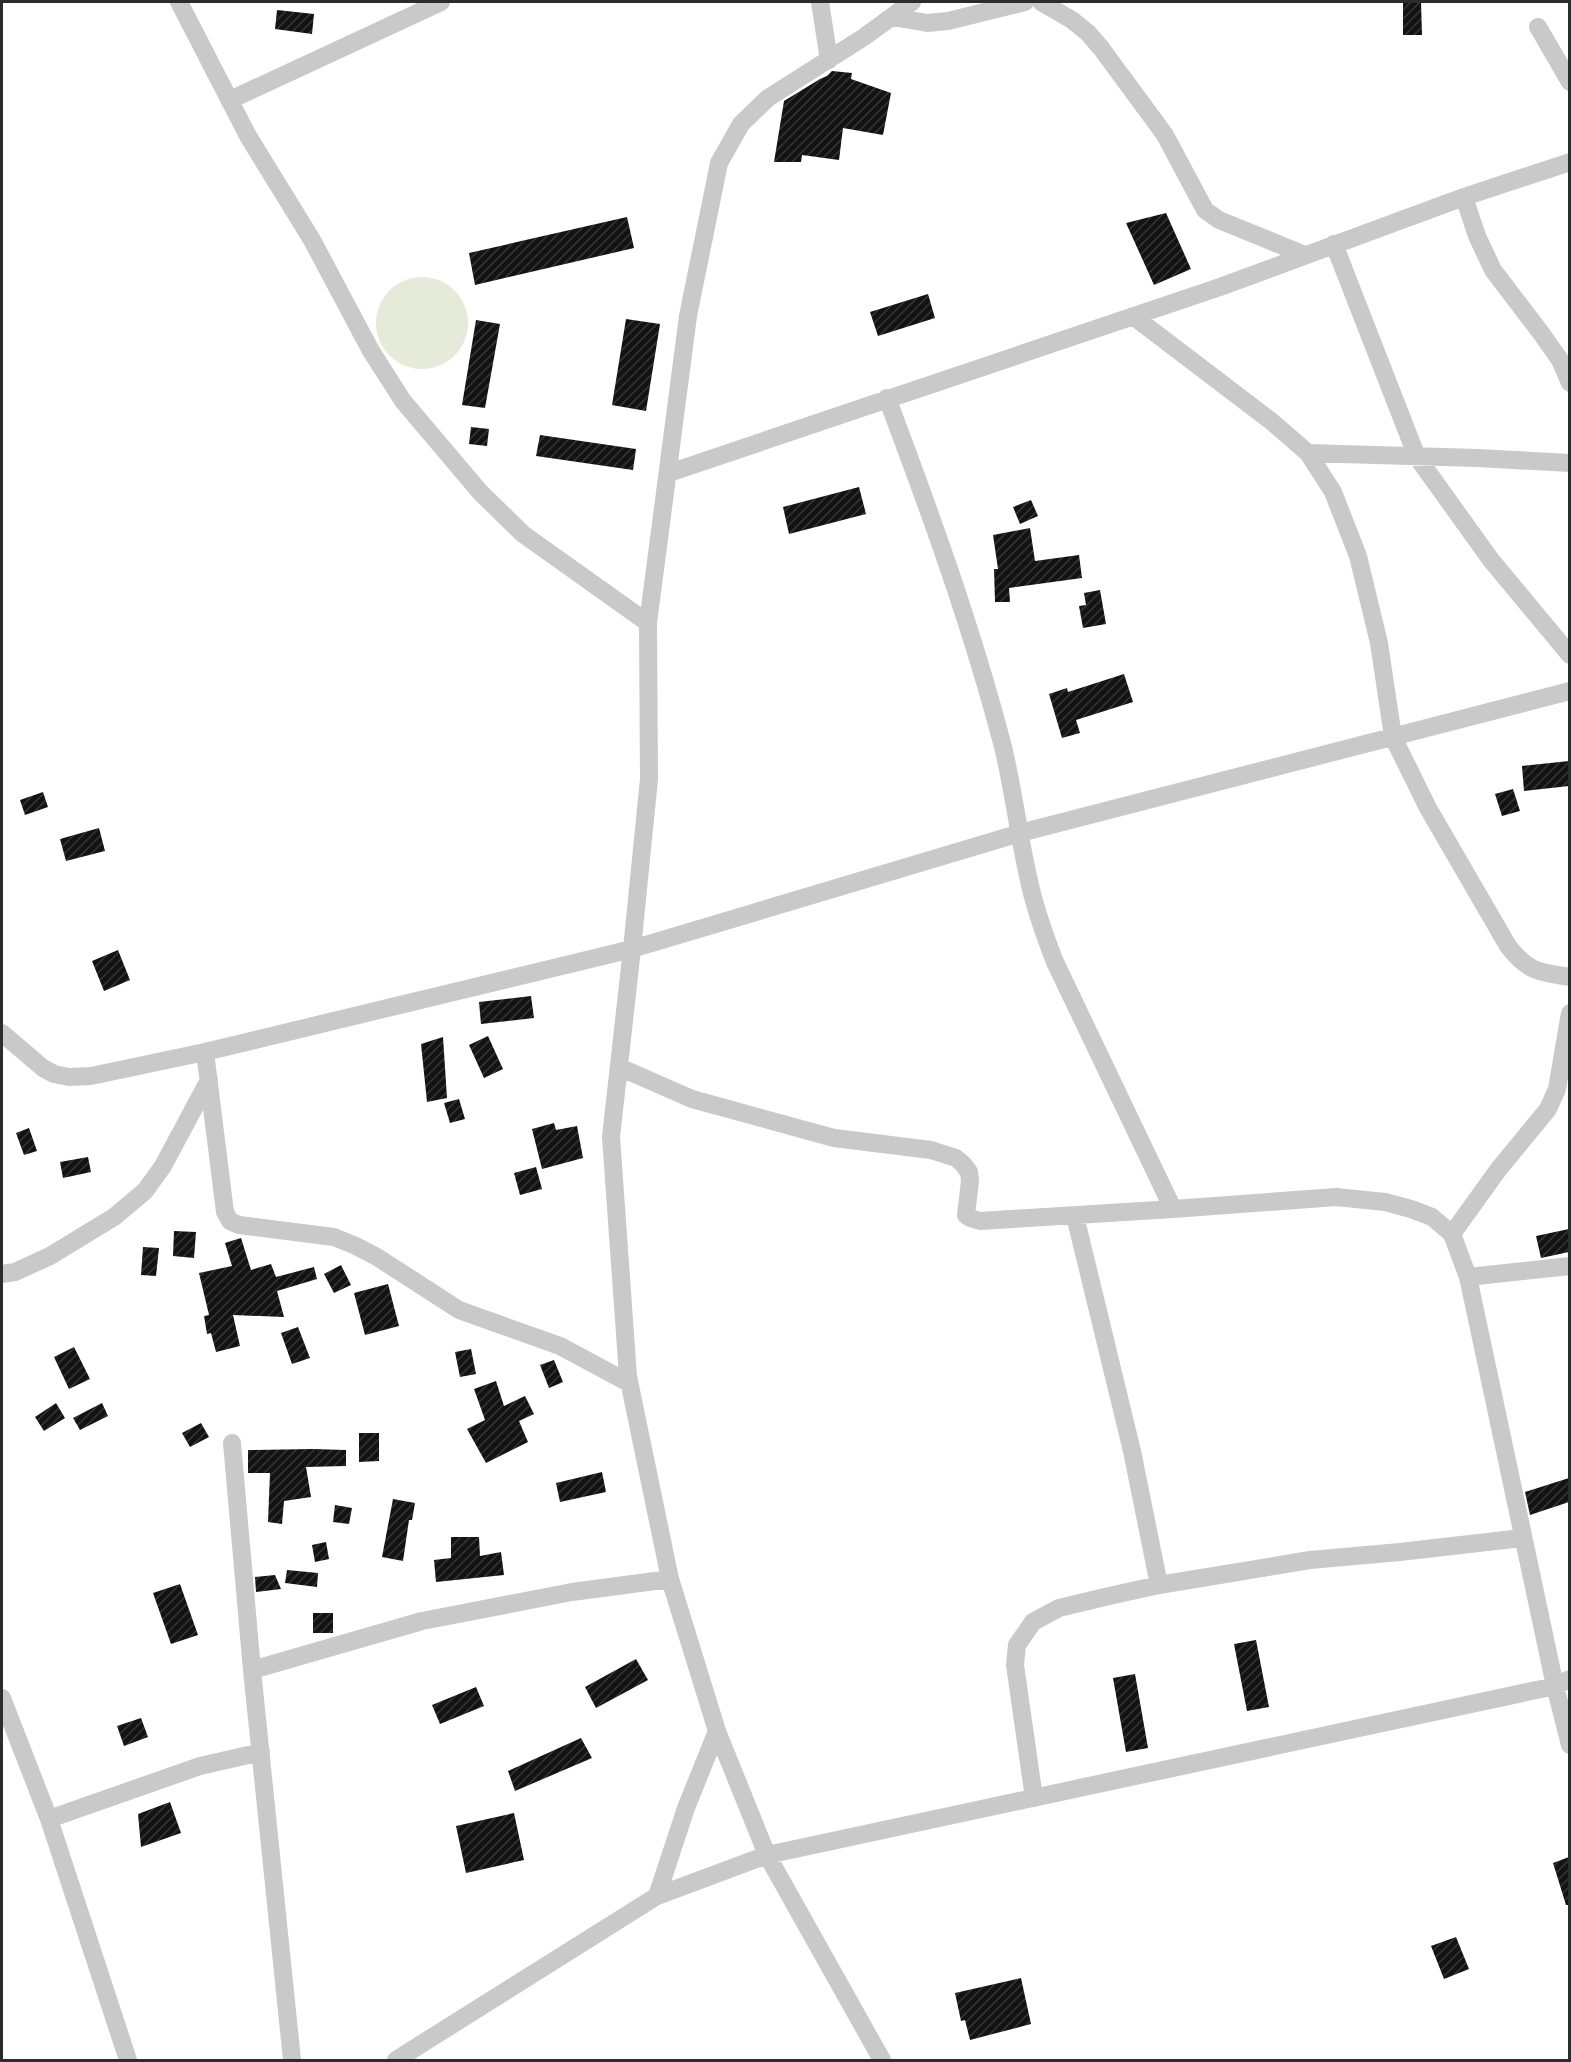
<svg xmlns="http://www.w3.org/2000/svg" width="1571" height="2062" font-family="Barlow,sans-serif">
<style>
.pitch{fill:#e5ead9}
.building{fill:url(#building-hatch)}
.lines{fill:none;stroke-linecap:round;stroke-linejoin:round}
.street{stroke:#c9c9c9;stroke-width:18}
</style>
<defs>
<pattern id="building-hatch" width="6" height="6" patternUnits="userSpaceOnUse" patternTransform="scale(1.5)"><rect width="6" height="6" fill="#131313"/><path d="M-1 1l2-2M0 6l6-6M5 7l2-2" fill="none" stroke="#363636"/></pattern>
</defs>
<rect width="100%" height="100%" fill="#fff"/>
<path class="pitch" d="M376 323a46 46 0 1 1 92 0a46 46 0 1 1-92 0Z"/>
<path class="building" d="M1403 2H1421L1422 35H1403Z
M277 10 314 14 312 34 275 29Z
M832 71 852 73 851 79 891 93 883 135 843 128 839 160 802 155 801 162H774L784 101 820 79 827 76Z
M1166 213 1191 269 1154 285 1126 223Z
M627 217 634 248 475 285 469 253Z
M928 294 935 318 878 336 870 312Z
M626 319 660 324 646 411 612 405Z
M476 320 500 324 485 408 462 405Z
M471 427 489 429 487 446 469 444Z
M540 435 636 449 633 470 536 456Z
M859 487 866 514 789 534 783 507Z
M1031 500 1038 516 1020 524 1013 507Z
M1030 528 1035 561 1079 555 1082 578 1009 588 1010 602H995L994 569H998L993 535Z
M1100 590 1106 624 1083 628 1079 606 1086 605 1084 593Z
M1124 674 1133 702 1076 720 1080 733 1062 738 1049 694 1067 688 1068 692Z
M1569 761V786L1524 791 1522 766Z
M1513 789 1520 811 1502 816 1495 794Z
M43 792 48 807 25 815 20 800Z
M99 828 105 851 66 861 60 839Z
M118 950 130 980 104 991 92 961Z
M531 996 534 1018 481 1024 479 1002Z
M488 1036 503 1069 484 1078 469 1045Z
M443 1037 447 1098 427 1102 421 1044Z
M459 1099 465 1119 450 1123 444 1103Z
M554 1123 556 1130 577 1126 583 1158 542 1169 532 1129Z
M29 1128 37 1151 24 1155 16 1133Z
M88 1157 91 1172 63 1178 60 1162Z
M536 1167 542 1189 520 1195 514 1173Z
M1569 1229V1252L1541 1258 1536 1236Z
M174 1231 196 1232 194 1258 173 1256Z
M241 1238 251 1270 271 1264 276 1277 314 1267 317 1279 277 1291 284 1317 233 1315 240 1346 216 1352 211 1333 207 1334 204 1316 209 1315 199 1273 232 1266 225 1243Z
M143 1247 159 1248 156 1276 141 1275Z
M341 1265 351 1285 334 1293 324 1274Z
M388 1284 399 1326 365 1335 354 1293Z
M298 1327 310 1358 292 1364 281 1333Z
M74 1347 90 1379 69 1389 54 1357Z
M471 1349 476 1374 460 1377 455 1352Z
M554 1360 563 1382 549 1388 540 1365Z
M496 1381 504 1406 525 1396 534 1414 519 1421 528 1442 486 1463 467 1429 485 1420 474 1389Z
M56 1403 65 1418 44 1431 35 1417Z
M102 1403 108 1416 80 1430 73 1418Z
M201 1423 209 1437 190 1447 182 1433Z
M359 1433H379V1461L359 1462Z
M313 1449 346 1450V1466L306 1467 311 1497 284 1501 282 1524 268 1522 270 1473H248V1450Z
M602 1472 606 1492 560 1502 556 1483Z
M1569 1478V1502L1530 1515 1525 1492Z
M393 1499 415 1503 412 1520H409L403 1561 382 1557Z
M335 1505 352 1508 349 1524 333 1522Z
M451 1537H479L480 1556 501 1552 504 1575 436 1582 434 1560 451 1558Z
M326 1542 329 1559 315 1562 312 1545Z
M287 1570 318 1573 317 1587 285 1583Z
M275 1575 281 1589 256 1592 255 1577Z
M180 1584 198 1635 171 1644 153 1593Z
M313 1613H333V1633H313Z
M1256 1640 1269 1707 1247 1711 1234 1644Z
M636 1659 648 1680 596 1708 585 1687Z
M1135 1674 1148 1748 1126 1752 1113 1678Z
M476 1687 484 1706 440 1724 432 1705Z
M141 1718 148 1737 124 1746 117 1726Z
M581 1738 592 1758 515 1791 508 1771Z
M170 1802 181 1833 141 1847 138 1814Z
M514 1813 524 1860 466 1873 456 1826Z
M1569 1857V1905H1566L1553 1863Z
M1456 1937 1469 1969 1444 1979 1431 1946Z
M1021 1978 1031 2024 970 2040 965 2020 961 2021 955 1993Z"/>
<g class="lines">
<path class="street" d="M179 2 248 136 312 240 371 351 403 401 480 492 523 534 648 623
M820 2 829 60
M1041 2 1072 20 1088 33 1101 48 1165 135 1205 210 1219 220 1305 255
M893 17 927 23 948 21 1025 2
M1538 27 1570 82
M230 100 441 2
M1464 197 1477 236 1493 270 1541 333 1560 360 1570 383
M1334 244 1417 457 1491 560 1570 655
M1133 316 1271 421 1308 453 1333 492 1358 556 1379 643 1393 737 1428 808 1508 946C1528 972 1539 972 1570 977
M887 398C930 512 971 625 1002 743 1013 786 1018 832 1028 876 1034 906 1044 934 1055 962L1173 1209
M1308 453 1477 458 1570 463
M669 473 1220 287 1464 197 1570 162
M2 1033 43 1068 54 1074 69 1077 91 1076 205 1052 632 949 1020 833 1570 691
M205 1052 225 1212 230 1221 239 1225 334 1237 356 1246 377 1257 459 1310 560 1346 629 1383
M619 1067 692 1099 834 1138 931 1150 956 1158 963 1164 969 1172 970 1181 966 1215 970 1218 980 1221 1173 1209 1336 1197 1385 1202 1411 1209 1432 1217 1452 1234 1468 1277 1555 1686 1570 1679
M1075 1216 1132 1451 1159 1585
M1452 1234 1498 1170 1548 1109 1557 1089 1570 1013
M2 1274 15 1272 50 1256 114 1217 145 1191 163 1166 209 1080
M1468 1277 1570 1266
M232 1443 252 1670 292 2060
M252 1670 422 1621 572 1592 670 1579
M2 1698 49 1819 200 1766 261 1752
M1034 1798 1015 1665 1017 1645 1033 1622 1059 1608 1109 1596 1159 1585 1310 1560 1400 1552 1522 1538
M49 1819 128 2060
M657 1896 686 1808 717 1731
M396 2060 657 1896 767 1855 1555 1686 1570 1745
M882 2060 767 1855 717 1731 670 1579 628 1376 611 1137 632 949 649 779 648 623 688 316 719 163 741 124 768 98 864 37 912 2"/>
</g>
<rect width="1571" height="2062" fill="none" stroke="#2c2c2c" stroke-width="6"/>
</svg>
